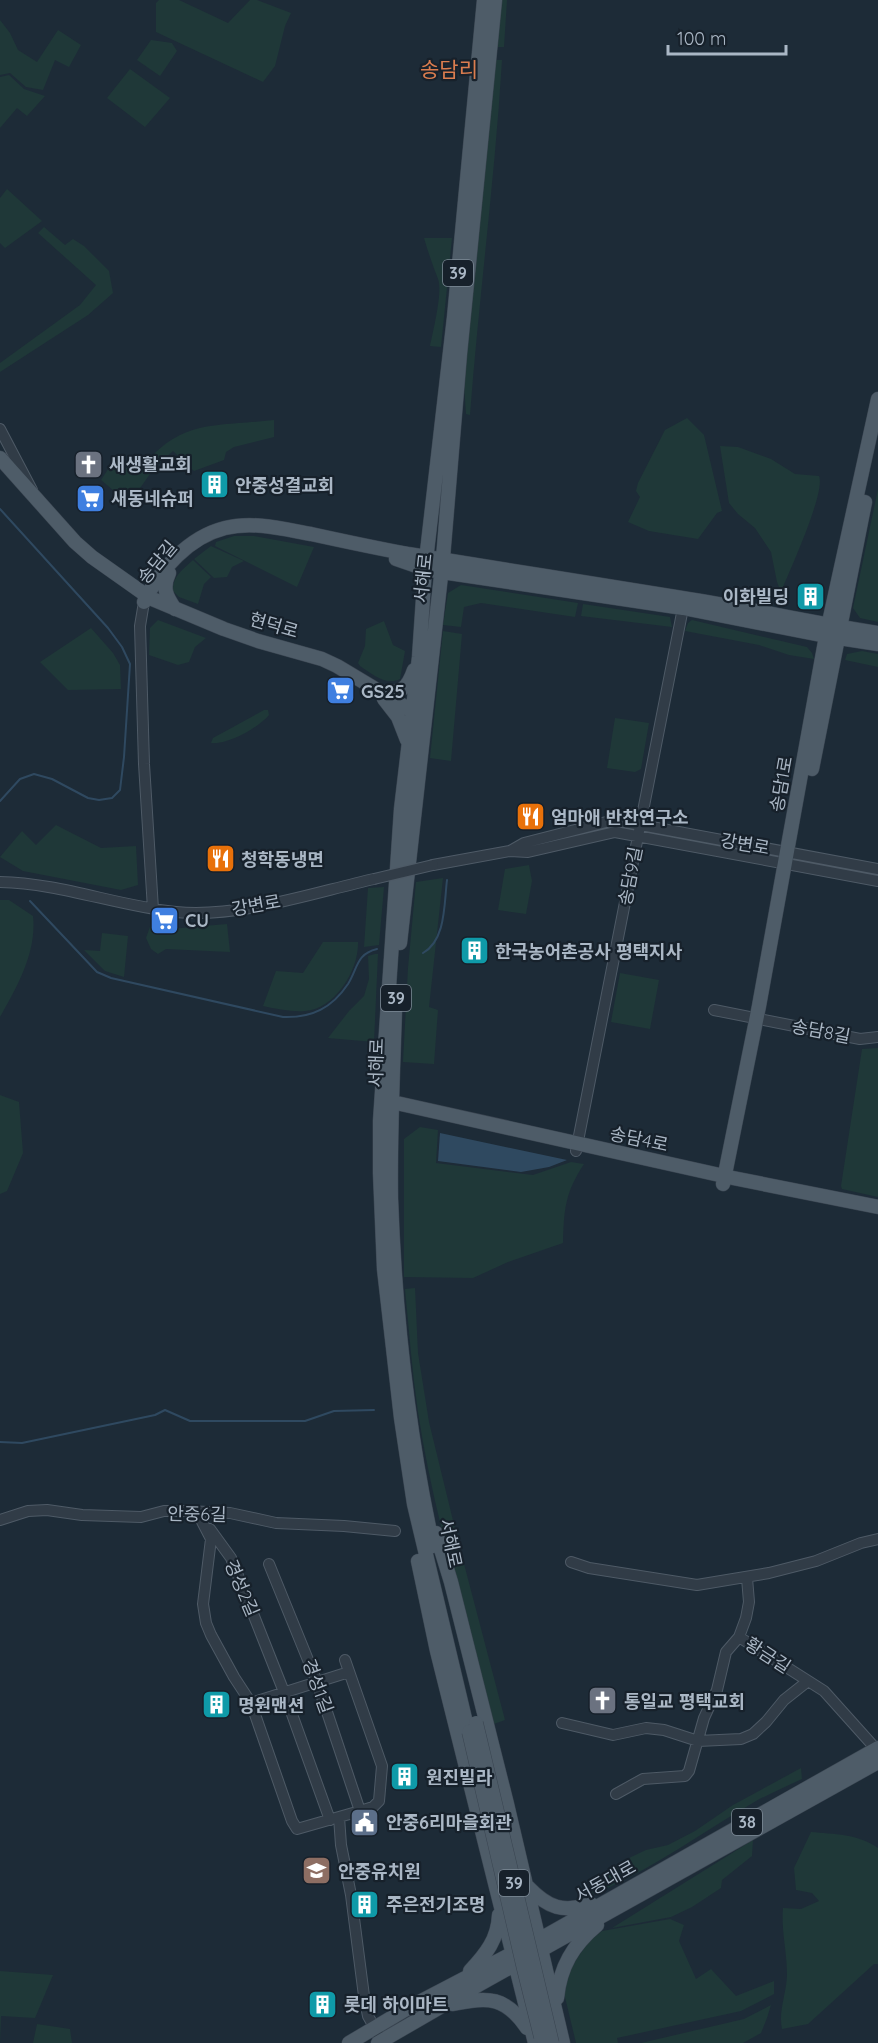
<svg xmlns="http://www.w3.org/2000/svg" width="878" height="2043" font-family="Quicksand,'Noto Sans KR',sans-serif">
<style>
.green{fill:#1f3838}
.water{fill:#2f4960}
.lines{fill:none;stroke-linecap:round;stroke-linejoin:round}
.stream{stroke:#2f4960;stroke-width:2}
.minor-casing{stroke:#4e5a66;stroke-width:12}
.major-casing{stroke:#3a4551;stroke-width:15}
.minor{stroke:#313c47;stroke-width:10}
.major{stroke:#4e5c68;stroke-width:14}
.minor-bridge-casing{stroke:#4e5a66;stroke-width:12;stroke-linecap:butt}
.major-bridge-casing{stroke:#3a4551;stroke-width:15;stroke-linecap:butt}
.minor-bridge{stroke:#313c47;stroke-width:10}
.major-bridge{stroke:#4e5c68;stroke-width:14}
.labels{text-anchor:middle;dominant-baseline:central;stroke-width:4.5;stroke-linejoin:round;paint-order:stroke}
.shield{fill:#17212b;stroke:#7e8a97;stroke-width:1.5}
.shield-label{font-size:16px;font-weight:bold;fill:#aab7c5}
.poi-label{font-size:18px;font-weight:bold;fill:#aab7c5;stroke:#17212b;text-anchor:start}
.street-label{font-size:18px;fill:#aab7c5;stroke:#17212b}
.quarter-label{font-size:21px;fill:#db7d4f;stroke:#17212b}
</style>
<rect width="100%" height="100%" fill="#1d2b37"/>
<path class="green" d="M159 0H179L228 23 250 0H257L291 13 285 26 275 66 263 82 156 32V3Z
M501 0H507L504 47H496Z
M0 20 10 33 18 50 37 62 58 30 81 45 69 67 55 60 43 90 26 87 10 73 0 75Z
M151 40 172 43 177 51 160 76 137 60Z
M494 60H502C495 178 479 296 470 415L466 414 463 370Z
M130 69 170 98 145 127 107 98Z
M9 75 24 89 45 96 27 116 17 108 0 128V77Z
M7 189 42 221 5 248 0 243V198Z
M44 227 65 245 73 239 84 246 109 271 113 293 88 315 0 372V363L80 305 96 285 38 233Z
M424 238H452L441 347 430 346C433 332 443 291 438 279 433 266 428 252 424 238Z
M687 418 704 435 722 511 717 513 698 539 649 531 628 522 640 497 636 491 638 483 665 430Z
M274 420V437L234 447 226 452 224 460 194 471 173 451 155 467 133 498 126 501 101 480 116 457 139 471C180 418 214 427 274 420Z
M720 446 738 447 771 459 795 474 819 476C826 492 789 572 781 592L777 582 771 552 755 528 738 514 729 503Z
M878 489V622L860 618 853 608Z
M234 536H254L314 547 297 587 215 546 216 542Z
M211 546 244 561 232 567 227 577 214 578 194 559Z
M193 560 211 577 204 584 198 604 179 597 173 591C172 577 183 569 193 560Z
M461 585 578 603 575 617 481 603 464 607 461 627 443 625 448 593Z
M583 604 670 617 672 627 581 616Z
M158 620 206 638 195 647 189 662 178 665 149 655 150 628Z
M692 620 807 647 812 653 814 659 789 655 759 645 685 631 688 623Z
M384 621 393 645 405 651 400 679C386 686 372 674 360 666L358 663 365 646 366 629Z
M91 628 113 653 120 665 121 689 68 690 40 662Z
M443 631 462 634 451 761 430 758Z
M862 651 878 654V667L845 660 847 654Z
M264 710H268L269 715C258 728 228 745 211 743L213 738Z
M615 718 649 723 641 769 635 772 607 768Z
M56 825 101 848 136 846 138 885 121 890 23 871 0 857 22 831 36 845Z
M529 865 532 881 526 914 498 910 505 869Z
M443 878 429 1007 438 1010 434 1064 403 1062 408 968 416 882Z
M384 887 379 945 364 947 368 888Z
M0 900H9L33 916C37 952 17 987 0 1017Z
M151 924 170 929 227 924 230 952 166 949 158 954 151 949 146 938Z
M102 933 128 936 124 977 105 971 84 950 100 951Z
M323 942H358C359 970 335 1009 305 1011 291 1012 277 1009 263 1006L276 971 303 973Z
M375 954H378L374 1042 328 1038 349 1011 364 996 369 979 368 956Z
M620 973 659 980 650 1029 611 1022Z
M878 1048V1197L842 1189 841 1186 862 1049Z
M0 1095 19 1102 23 1153 7 1191 0 1194Z
M420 1127 438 1130 436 1163 533 1175 571 1162 584 1164C565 1193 564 1209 563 1243L508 1262 473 1278 404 1277V1139Z
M415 1288 418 1353 429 1422 458 1541 505 1720 494 1724C467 1621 434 1518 418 1412 412 1371 409 1330 405 1289Z
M801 1768 802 1779C787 1786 771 1793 756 1801 696 1836 639 1879 573 1902L600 1883 617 1866 631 1857 646 1850 668 1845 695 1831 733 1805Z
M811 1832C833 1834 859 1834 878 1848V1964H874L808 2024 782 2029C778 2011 787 1992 787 1974 787 1951 781 1930 783 1908L801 1909 819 1901 812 1893 796 1890 794 1868Z
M753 1840 752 1856 722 1880 721 1888 692 1907 671 1917 612 1928Z
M670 1919 684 1925 679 1941 696 1979 711 1969 736 1996 774 1981V1994L741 2011 617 2038 618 2043H576L564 1993 569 1971 588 1942 602 1931Z
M0 1971 53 1975 35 2018 1 2016 0 2043Z
M771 2005 767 2018 761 2033 743 2043H641L744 2019Z
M37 2024 70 2029 72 2043H33Z"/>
<path class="water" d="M440 1133 567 1160 549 1167 521 1172 438 1161Z"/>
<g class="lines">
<path class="stream" d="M0 509 108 628 122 647 130 664 124 757 120 790 112 798 99 800 88 798 52 779 34 774 20 779 0 801
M30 901 97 972 111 978 283 1017C312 1018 332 1008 348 984 358 968 356 954 377 949
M423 953C446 940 444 904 447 880
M0 1442 22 1443 155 1415 165 1410 190 1421H305L334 1411 374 1410"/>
<defs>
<path id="minor" d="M0 429 32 490
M144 602 140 626 144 764 153 909
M510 851 524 843 614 820 878 869
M433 865 510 851 528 852 615 832 878 881
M0 882C60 883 117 906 176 912 240 918 312 893 374 879
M714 1010 860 1039 878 1037
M576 1151 683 608
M197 1512 211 1539 203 1604 206 1623 211 1635 234 1677 251 1703 292 1821 297 1829 339 1817
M0 1520 28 1511 47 1510 82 1515 141 1517 164 1511H186L230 1513 276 1523 344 1526 395 1531
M210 1529 231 1558 284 1692 330 1820
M571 1562 589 1568 697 1585 769 1573 816 1561 861 1543 878 1539
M269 1564 317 1682 360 1811 339 1817 341 1845 351 1895 364 1996 368 2016 382 2041
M739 1637 824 1691 876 1749
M345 1660 382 1766 379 1801 373 1807 360 1811
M251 1703 349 1672
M562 1723 613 1735 646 1728 664 1730 698 1741 741 1739 753 1734 766 1722 784 1700 808 1681
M616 1794 643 1779 685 1776 689 1771 704 1718 717 1690 726 1652 739 1637 746 1618 749 1602 747 1578"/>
<path id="major" d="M0 458 75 542 92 557 150 598 224 629 258 641 322 659 337 666 417 714
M396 559 425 569 442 572 683 608 826 636 878 644
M169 573C162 588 166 596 175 609
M144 602C160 569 189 537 225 528 253 521 283 529 311 534 343 541 376 548 408 554 499 569 591 583 682 598 747 608 812 623 878 633
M380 692C401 693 407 690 414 670
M384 699 398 717 407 740
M812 769 865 502
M400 943 443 558 460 354 495 0
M395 1010C393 1073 390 1135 391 1198 395 1314 408 1432 433 1546
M392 1102 733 1178 878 1207
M723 1184 759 1006 826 636 878 399
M436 1533 451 1582 507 1804 563 2043
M418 1561 437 1651 535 2043
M467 1727 414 1504 401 1418 384 1269 380 1173V1121L401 809 419 657 425 569 454 317 484 0
M528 1887C548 1908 563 1913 591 1904
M470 1971C486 1954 498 1939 499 1915
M557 1998C560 1967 573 1945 597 1925
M453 2004C489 1997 505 1996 527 2028
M349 2043 408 2008 540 1939 878 1748
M378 2043 480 1984 878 1762"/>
</defs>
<use href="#minor" class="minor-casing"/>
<use href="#major" class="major-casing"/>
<use href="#minor" class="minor"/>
<use href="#major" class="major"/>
<defs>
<path id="minor-bridge" d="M374 879 433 865"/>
<path id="major-bridge" d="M476 1723 552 2043
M469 1732 524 1969 541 2037"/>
</defs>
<use href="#minor-bridge" class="minor-bridge-casing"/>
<use href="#major-bridge" class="major-bridge-casing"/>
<use href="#minor-bridge" class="minor-bridge"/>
<use href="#major-bridge" class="major-bridge"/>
</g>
<defs>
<symbol id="church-square" viewBox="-11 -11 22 22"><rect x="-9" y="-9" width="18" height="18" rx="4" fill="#6b7280" stroke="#17212b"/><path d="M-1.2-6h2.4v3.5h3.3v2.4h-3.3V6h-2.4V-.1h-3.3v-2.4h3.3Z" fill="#fff"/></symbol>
<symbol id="building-square" viewBox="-11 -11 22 22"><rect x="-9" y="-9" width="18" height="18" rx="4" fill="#0f9aa8" stroke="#17212b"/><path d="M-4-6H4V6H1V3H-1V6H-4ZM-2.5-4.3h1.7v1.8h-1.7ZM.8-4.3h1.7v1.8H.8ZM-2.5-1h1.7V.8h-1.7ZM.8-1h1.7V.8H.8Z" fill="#fff"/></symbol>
<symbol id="supermarket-square" viewBox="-11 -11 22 22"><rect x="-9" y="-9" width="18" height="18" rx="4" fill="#3f7fe0" stroke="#17212b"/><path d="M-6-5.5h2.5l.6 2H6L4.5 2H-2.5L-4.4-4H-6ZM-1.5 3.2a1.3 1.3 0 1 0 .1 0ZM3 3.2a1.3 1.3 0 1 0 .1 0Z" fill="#fff"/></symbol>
<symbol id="restaurant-square" viewBox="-11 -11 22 22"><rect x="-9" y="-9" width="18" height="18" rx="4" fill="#e8710a" stroke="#17212b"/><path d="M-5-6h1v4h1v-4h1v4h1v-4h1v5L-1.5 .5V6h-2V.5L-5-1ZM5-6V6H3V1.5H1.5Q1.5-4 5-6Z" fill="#fff"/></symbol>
<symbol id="civic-square" viewBox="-11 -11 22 22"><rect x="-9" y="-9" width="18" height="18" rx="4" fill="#5c6f8a" stroke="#17212b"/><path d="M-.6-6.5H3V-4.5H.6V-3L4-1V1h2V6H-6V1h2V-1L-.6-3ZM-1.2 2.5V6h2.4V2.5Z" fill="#fff"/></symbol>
<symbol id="school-square" viewBox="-11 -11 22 22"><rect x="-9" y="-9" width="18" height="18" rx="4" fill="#8d6e63" stroke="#17212b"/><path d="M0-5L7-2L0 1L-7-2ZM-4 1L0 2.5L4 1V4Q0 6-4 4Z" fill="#fff"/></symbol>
</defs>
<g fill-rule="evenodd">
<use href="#church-square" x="72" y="448" width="33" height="33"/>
<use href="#building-square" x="198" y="468" width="33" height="33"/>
<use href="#supermarket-square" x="74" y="482" width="33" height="33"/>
<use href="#building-square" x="794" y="580" width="33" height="33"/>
<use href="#supermarket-square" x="324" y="674" width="33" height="33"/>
<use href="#restaurant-square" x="514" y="800" width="33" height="33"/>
<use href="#restaurant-square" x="204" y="842" width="33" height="33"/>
<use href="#supermarket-square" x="148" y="904" width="33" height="33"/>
<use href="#building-square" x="458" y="934" width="33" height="33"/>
<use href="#church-square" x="586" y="1684" width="33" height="33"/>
<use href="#building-square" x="200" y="1688" width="33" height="33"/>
<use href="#building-square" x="388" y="1760" width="33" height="33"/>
<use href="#civic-square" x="348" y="1806" width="33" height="33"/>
<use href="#school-square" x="300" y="1854" width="33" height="33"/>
<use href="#building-square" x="348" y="1888" width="33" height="33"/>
<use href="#building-square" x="306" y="1988" width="33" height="33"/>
</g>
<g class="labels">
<g class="shield">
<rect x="443" y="260" width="30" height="26" rx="4.5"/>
<rect x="381" y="985" width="30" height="26" rx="4.5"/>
<rect x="732" y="1809" width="30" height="26" rx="4.5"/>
<rect x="499" y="1870" width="30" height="26" rx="4.5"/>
</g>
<g class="shield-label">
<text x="458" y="273">39</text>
<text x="396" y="998">39</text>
<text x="747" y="1822">38</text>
<text x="514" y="1883">39</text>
</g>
<g class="poi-label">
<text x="109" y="464">새생활교회</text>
<text x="235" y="485">안중성결교회</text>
<text x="111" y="498">새동네슈퍼</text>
<text x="789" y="596" text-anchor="end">이화빌딩</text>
<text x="361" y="691">GS25</text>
<text x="551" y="817">엄마애 반찬연구소</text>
<text x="241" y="859">청학동냉면</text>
<text x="185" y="920">CU</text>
<text x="495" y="951">한국농어촌공사 평택지사</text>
<text x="624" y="1701">통일교 평택교회</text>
<text x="238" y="1705">명원맨션</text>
<text x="426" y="1777">원진빌라</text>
<text x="386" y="1822">안중6리마을회관</text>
<text x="338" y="1871">안중유치원</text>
<text x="386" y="1904">주은전기조명</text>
<text x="344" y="2004">롯데 하이마트</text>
</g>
<g class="street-label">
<text transform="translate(157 562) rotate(-50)">송담길</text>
<text transform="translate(423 578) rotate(-84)">서해로</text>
<text transform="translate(274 625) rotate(16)">현덕로</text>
<text transform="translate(781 784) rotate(-80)">송담1로</text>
<text transform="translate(745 844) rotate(10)">강변로</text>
<text transform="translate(630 876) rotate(-79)">송담9길</text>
<text transform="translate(256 905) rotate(-10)">강변로</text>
<text transform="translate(821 1031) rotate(11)">송담8길</text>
<text transform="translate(376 1063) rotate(-88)">서해로</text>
<text transform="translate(639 1139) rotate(12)">송담4로</text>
<text transform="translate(197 1514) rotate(1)">안중6길</text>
<text transform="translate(451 1543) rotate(78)">서해로</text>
<text transform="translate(242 1588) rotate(67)">경성2길</text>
<text transform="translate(768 1655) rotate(33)">황금길</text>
<text transform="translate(318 1686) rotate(70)">경성1길</text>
<text transform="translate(605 1881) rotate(-29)">서동대로</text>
</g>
<g class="quarter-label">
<text x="449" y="69">송담리</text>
</g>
</g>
<path d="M668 45v9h118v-9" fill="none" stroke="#aab7c5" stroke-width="3"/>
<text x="677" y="45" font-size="18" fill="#aab7c5" stroke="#17212b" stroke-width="4.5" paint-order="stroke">100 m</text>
</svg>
